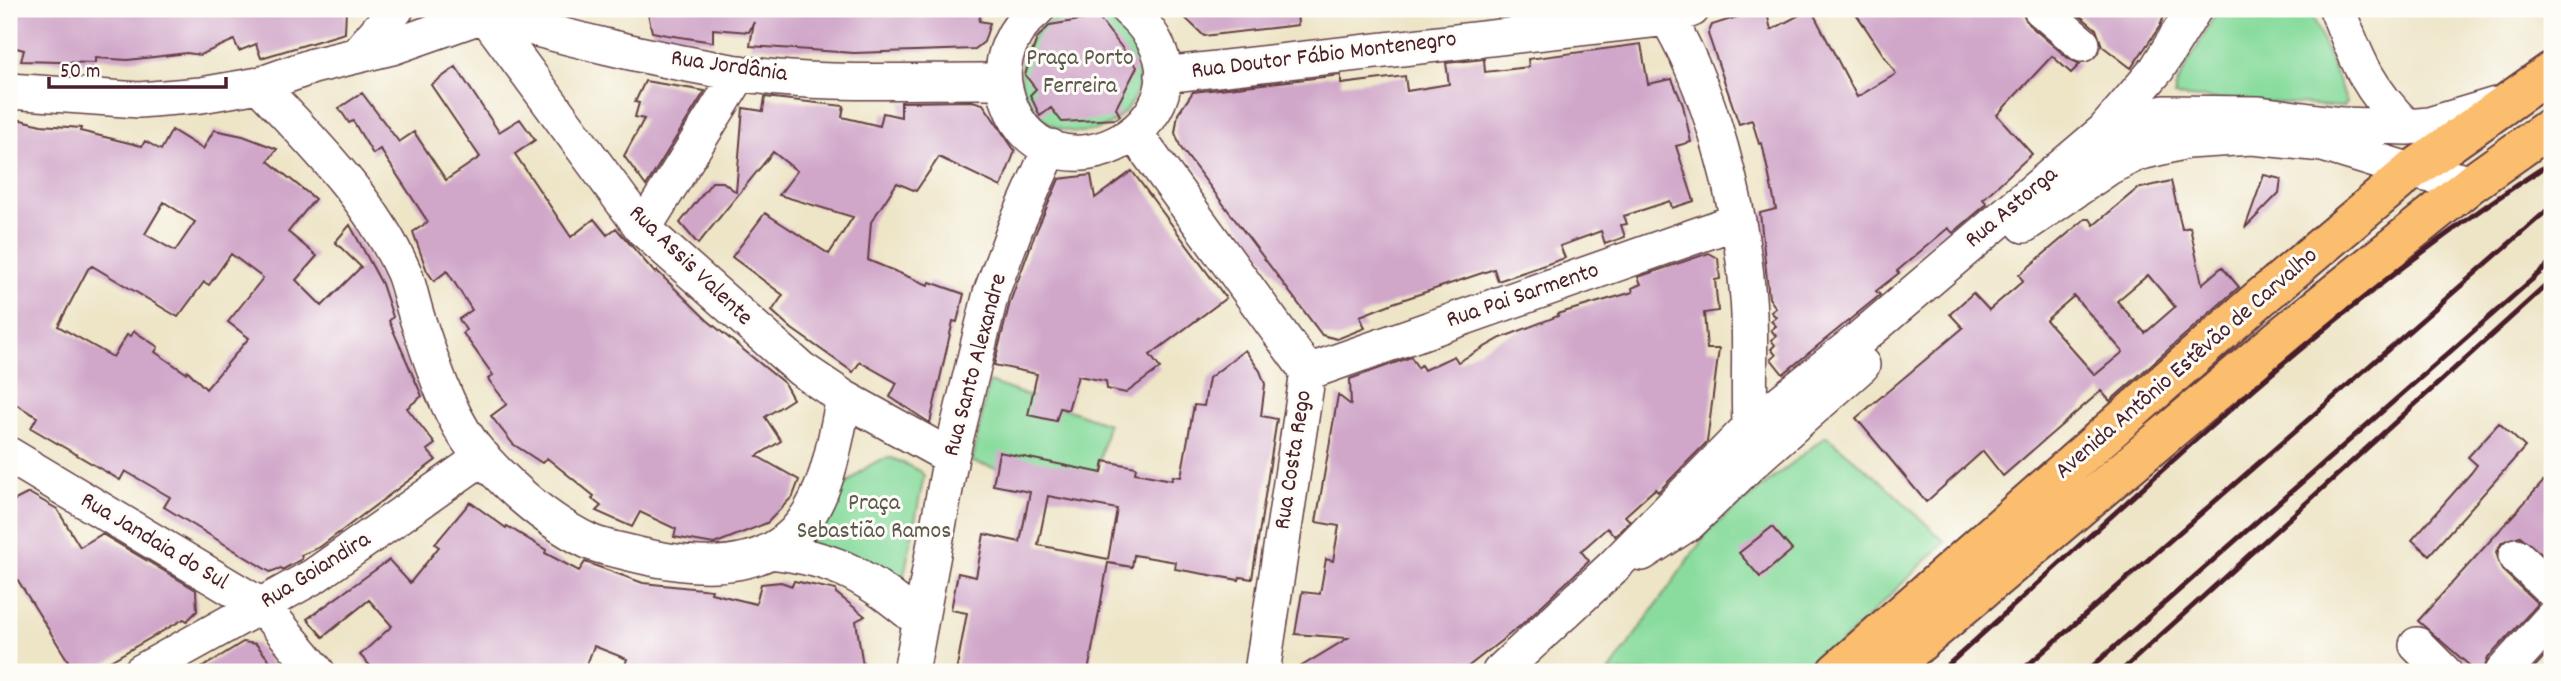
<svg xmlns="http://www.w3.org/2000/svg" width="2561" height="681" font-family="Dekko,sans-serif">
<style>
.green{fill:#89dc9e;stroke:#6a7e64;stroke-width:2}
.building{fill:#d0a6c9;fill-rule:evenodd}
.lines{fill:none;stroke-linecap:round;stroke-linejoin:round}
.minor-casing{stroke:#633d42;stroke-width:38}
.highway-casing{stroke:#633d42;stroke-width:42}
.minor{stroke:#fff;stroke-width:35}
.highway{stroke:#fbbd6e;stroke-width:38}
.rail{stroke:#4a1f2b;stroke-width:5}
.labels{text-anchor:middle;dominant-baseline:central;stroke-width:6;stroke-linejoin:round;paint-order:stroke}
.street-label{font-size:24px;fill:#4a1f2b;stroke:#fdfcf7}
.park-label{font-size:24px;fill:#5d584e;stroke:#fdfcf7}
</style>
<rect width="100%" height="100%" fill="#fdfcf7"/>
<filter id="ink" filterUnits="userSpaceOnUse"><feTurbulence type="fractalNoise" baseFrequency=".0143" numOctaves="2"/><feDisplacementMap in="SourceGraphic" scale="14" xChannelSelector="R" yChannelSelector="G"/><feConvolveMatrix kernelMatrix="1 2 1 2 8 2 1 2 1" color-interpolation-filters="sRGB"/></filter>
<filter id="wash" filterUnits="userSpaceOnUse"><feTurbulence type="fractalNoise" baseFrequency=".00686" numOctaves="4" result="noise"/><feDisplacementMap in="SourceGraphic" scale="28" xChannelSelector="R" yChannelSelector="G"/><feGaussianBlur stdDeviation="1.57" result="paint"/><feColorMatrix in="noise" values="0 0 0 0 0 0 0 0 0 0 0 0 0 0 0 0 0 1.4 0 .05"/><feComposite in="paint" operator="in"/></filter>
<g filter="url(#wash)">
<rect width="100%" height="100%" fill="#eee5c7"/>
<path class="green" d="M2218 9H2310L2347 103 2342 107 2174 96 2177 84Z
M1021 73a59 59 0 1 1 118 0a59 59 0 1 1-118 0Z
M989 382 1108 424 1092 492 972 462Z
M1826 436 1882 482 1945 542 1811 672H1609L1710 529Z
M892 458 920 471 924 476 902 585 800 538C821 515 861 457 892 458Z"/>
<g id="blocks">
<path class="building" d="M17 9H346L345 33 261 58 256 44 239 51 234 40 200 55 187 53 128 60 95 58V63L21 61 24 50 9 46Z
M647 9H982L979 21 990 23 984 42 975 49 854 53 750 46 754 22 749 32 713 29V42L667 35 652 32Z
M1176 9H1297L1298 25 1204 36Z
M1762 9H1766L1771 30 1811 9 1857 97 1896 74 1853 9H2021L2028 24 2069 59 2080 64 2071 73 2052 56 1997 115 2032 154 1983 199 1987 204 1953 233 1948 228 1897 271 1899 273 1876 291 1880 295 1783 374 1771 359 1776 355 1771 349 1775 345 1771 340 1776 336 1771 330 1776 326 1771 321 1776 317 1771 312 1776 308 1769 298 1760 213 1776 209 1762 143 1759 144 1752 120 1739 124 1708 34 1712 25Z
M2072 9H2167L2160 26 2131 68 2102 46 2096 29Z
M1098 17 1137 67 1116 108 1120 116 1116 119 1062 122 1051 108 1040 116 1030 95 1036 89 1025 75 1037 38 1050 25Z
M1641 44 1648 84 1672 79 1683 105 1691 142 1676 146 1694 201 1672 208 1670 201 1624 216 1627 224 1621 225 1625 237 1605 244 1601 231 1560 246 1565 258 1498 281 1494 269 1393 303 1360 316 1365 328 1337 339 1322 335 1181 148 1175 133 1178 114 1193 92 1341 75V84L1405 76 1407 91 1449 84 1446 63 1484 59 1485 72 1529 67 1528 59Z
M456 67 499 132 520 119 535 140 515 154 571 237 594 219 607 235 616 228 655 273 657 271 707 320 784 383 793 399 765 417 781 441 757 456 799 480 793 496 767 523 714 544 674 537 676 529 640 512 632 527 596 511 601 506 592 499 594 496 547 458 542 463 513 444 491 416 507 404 488 379 493 375 463 333 466 330 459 319 472 310 447 271 434 281 427 271 413 232 428 222 380 149 373 154 353 121 349 123 339 108 362 93 399 142 414 132 446 180 480 157 431 85Z
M645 81 705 91 646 186 624 156 644 119 635 117 639 103 635 102Z
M765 97 844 106 842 117 880 126 883 113 901 117V102L972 101 983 104 1015 151 1001 187 939 157 916 191 897 183 871 222 868 260 928 285 930 282 964 294 957 322 953 321 930 423 890 397 897 383 860 362 853 372 792 329 772 311 783 295 732 257 765 213 829 254 853 217 779 195 797 171 773 152 698 244 680 223 712 182H723L736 192 743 108 763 111Z
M9 117 41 125 81 128 80 131 142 146 145 141 161 150 172 130 203 149 214 130 243 136 277 149 268 161 315 199 288 232 317 256 296 280 322 306 361 267 335 242 350 225 382 284 393 317 389 321 422 396 407 408 435 444 427 450 436 460 320 547 301 555 302 559 282 570 281 568 270 572 164 507 170 497 125 471 120 480 31 428 37 417 9 400ZM164 202 195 222 175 251 145 234ZM231 254 263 278 228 322 249 338 206 389 188 371 186 373 155 352 158 347 134 331 131 336 127 335 113 357 58 326 88 269 92 266 178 317 204 282 209 285Z
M1132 171 1226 298 1150 355 1160 368 1126 393 1107 389 1106 381 1078 376 1068 410 1060 408 1056 421 1028 415 1037 374 994 365 1010 302 1035 234 1059 179 1091 175 1095 198Z
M2264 175 2281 179 2279 193 2245 228Z
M2171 181 2182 229 2190 227 2202 284 2222 267 2239 287 2110 401 2101 391 2003 476 1983 451 1926 502 1856 418 1963 328 1950 314 1973 293 1989 310 2023 281 2019 275 2085 219H2090L2094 225 2137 189ZM2148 275 2175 307 2145 333 2117 301ZM2074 296 2123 352 2095 375 2046 320Z
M1709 253 1718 258 1720 279 1715 280 1718 311 1704 313 1707 349H1719L1707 442 1658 492 1655 489 1625 516 1630 521 1615 536 1607 528 1581 551 1589 561 1520 626 1461 672H1292L1348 638 1295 634 1302 592 1320 594 1326 559 1333 561 1339 526 1316 522 1338 395 1351 405 1350 379 1411 357 1418 368 1421 365 1424 370 1454 356 1458 362 1501 338 1558 316 1557 314 1633 292 1632 288 1641 284 1638 277Z
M1245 350 1260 371 1265 384 1261 416 1277 419 1252 579 1240 577 1239 580 1175 569 1176 562 1134 555 1132 567 1108 563 1088 672H956L967 613 951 610 958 573 976 577 984 534 1020 542 1030 492 993 485 999 452 1102 473 1104 461 1136 467 1135 473 1172 480 1173 476 1181 477 1194 405 1204 406 1209 378ZM1048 496 1117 509 1108 559 1038 545Z
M2499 423 2525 447 2429 555 2412 540 2471 473 2477 465 2468 457Z
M2552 472V563L2520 536 2502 542 2496 552 2502 570 2538 604 2488 658 2483 672H2477L2418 621Z
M29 493 57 509 80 547 102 534 196 590 197 611 187 621 184 619 91 672H75L9 566V503Z
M470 502 506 528 507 526 546 550 545 553 579 571 585 562 643 583 712 590 711 593 756 604 761 584 781 582 792 586 794 581 836 590V593L865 616 856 621 864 672H623L627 659 594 646 584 672H376L360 655 392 626 369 600 323 637 307 619 389 560 410 583 439 547 435 544Z
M1772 527 1792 550 1760 577 1739 553Z
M243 642 256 644 279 672H195Z
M2552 648V672H2530Z"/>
</g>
</g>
<g filter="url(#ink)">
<use href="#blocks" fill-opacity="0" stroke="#633d42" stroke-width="2"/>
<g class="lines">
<defs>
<path id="minor" d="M1037 9C1014 27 998 58 1005 89 1037 228 1246 113 1128 9
M1662 9C1711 86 1741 207 1748 298 1752 346 1747 394 1751 442
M2041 9 2082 44
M2337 9C2357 60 2367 88 2407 127
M474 12C561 36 649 59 738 73 819 86 920 80 1003 81
M485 15 643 229 801 369 844 398 951 457
M358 54 396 9
M1163 75 1668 18 1692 9
M259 85C312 142 372 200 404 273 410 289 413 307 419 324 434 368 450 422 482 457 512 490 550 523 590 542 601 547 614 549 626 552 683 567 763 578 803 523 829 488 835 440 844 398
M9 91 139 100 201 95 259 85 313 66 392 47 483 15
M2104 131 2157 69 2194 9
M1135 134 1308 372 1262 672
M2024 225 2109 167 2137 153 2187 141 2252 137 2323 144 2411 171 2472 183
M643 229 740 73
M1308 372 1738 221
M9 455 263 607 317 672
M769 551C839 558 868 578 920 621
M1642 553 1690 522 1752 462 1862 365
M2516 556 2552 590
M2417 645 2444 672
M141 672 314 576 483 457
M911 672 951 457 991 293 1016 226 1051 147
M1500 672 1613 567 1750 427 1857 341 2104 131 2164 113 2259 114 2341 125 2407 127 2429 125 2496 105
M2503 672 2552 618"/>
<path id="highway" d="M1836 672 2259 299 2411 171 2552 71
M1885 672 2288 331 2472 183 2552 126"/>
</defs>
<use href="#minor" class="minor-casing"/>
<use href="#highway" class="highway-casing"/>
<use href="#minor" class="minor"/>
<use href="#highway" class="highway"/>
<path class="rail" d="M1940 672C2137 496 2328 305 2552 162
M2020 672 2552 206
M2086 672 2552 262
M2120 672 2552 280"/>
</g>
</g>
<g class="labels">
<g class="street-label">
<text transform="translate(1324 56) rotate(-7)">Rua Doutor Fábio Montenegro</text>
<text transform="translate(729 67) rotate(8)">Rua Jordânia</text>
<text transform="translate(2012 208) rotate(-40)">Rua Astorga</text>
<text transform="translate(690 266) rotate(44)">Rua Assis Valente</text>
<text transform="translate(1523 296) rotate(-19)">Rua Pai Sarmento</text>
<text transform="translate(2187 364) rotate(-41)">Avenida Antônio Estêvão de Carvalho</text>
<text transform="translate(976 365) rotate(-75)">Rua Santo Alexandre</text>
<text transform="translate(1294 460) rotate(-81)">Rua Costa Rego</text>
<text transform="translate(154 542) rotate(31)">Rua Jandaia do Sul</text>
<text transform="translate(316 571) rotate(-32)">Rua Goiandira</text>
</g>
<g class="park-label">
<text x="1080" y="59">Praça Porto<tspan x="1080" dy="28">Ferreira</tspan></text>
<text x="874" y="504">Praça<tspan x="874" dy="28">Sebastião Ramos</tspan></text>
</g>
</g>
<rect width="2561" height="681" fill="none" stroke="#fdfcf7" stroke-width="35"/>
<path d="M49 77v10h177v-10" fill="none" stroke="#4a1f2b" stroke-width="3.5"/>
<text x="60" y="77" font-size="21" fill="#4a1f2b" stroke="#fdfcf7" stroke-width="5" paint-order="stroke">50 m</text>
</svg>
